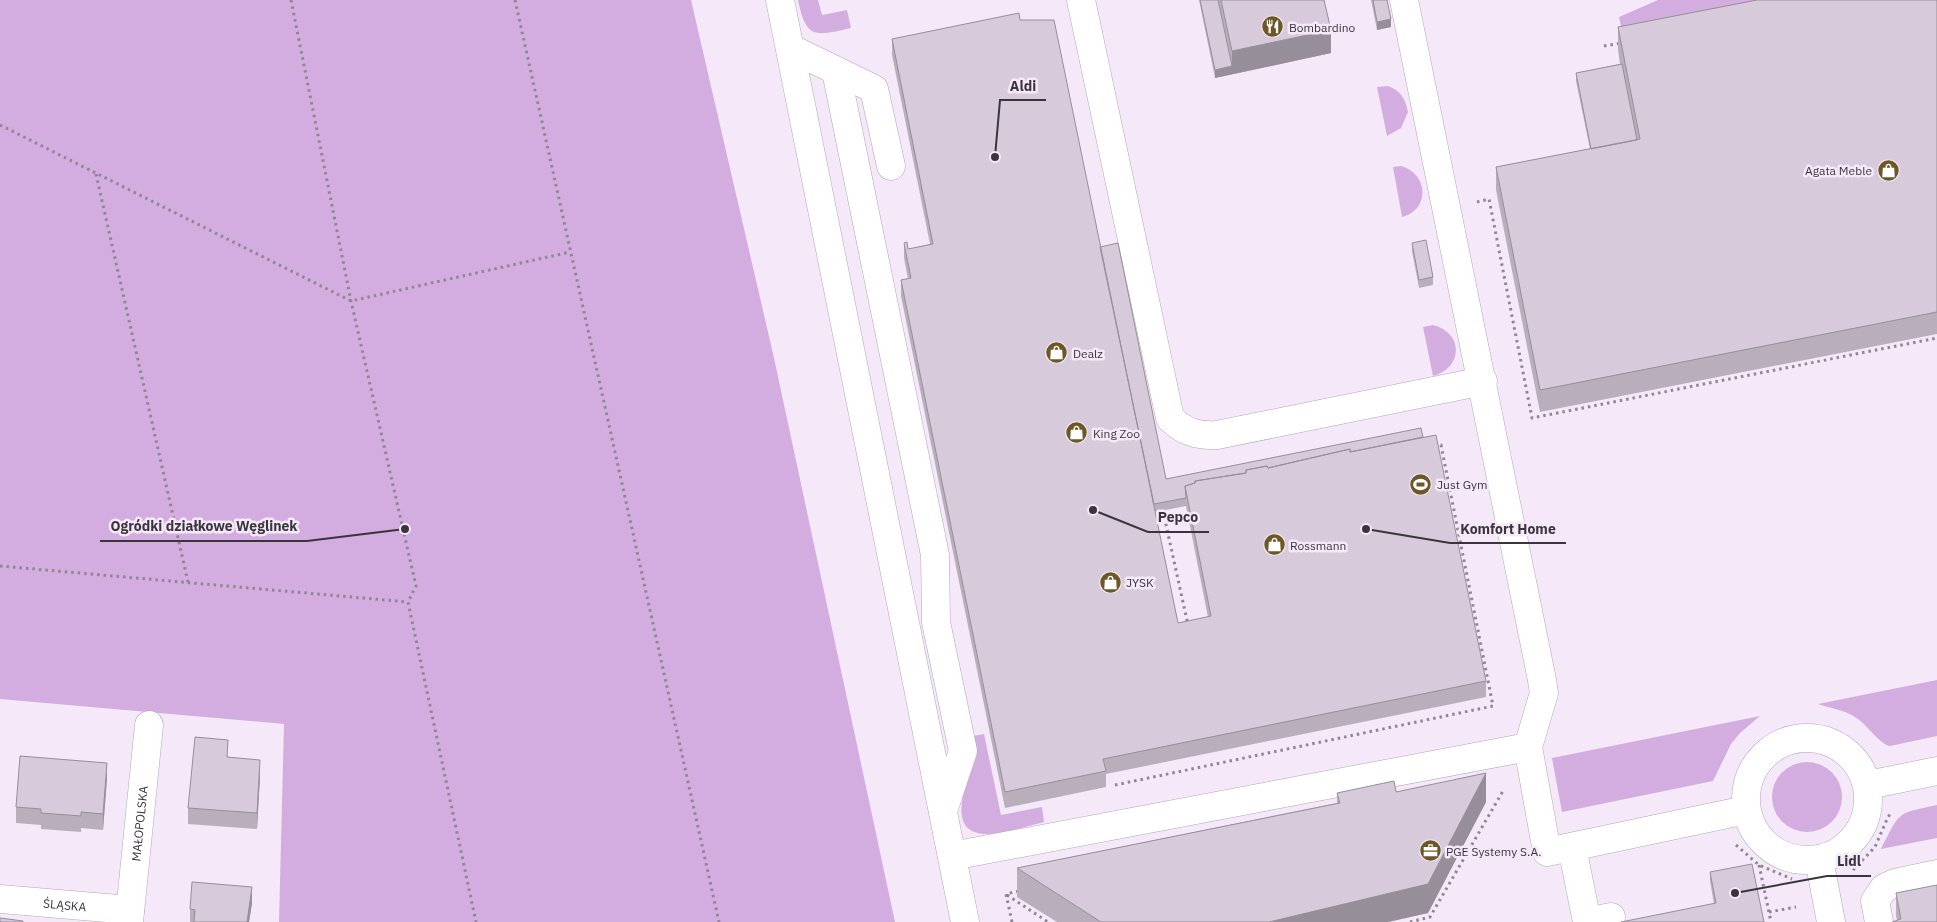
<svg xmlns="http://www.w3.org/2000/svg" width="1937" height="922" font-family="'IBM Plex Sans',sans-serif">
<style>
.green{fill:#d3addf}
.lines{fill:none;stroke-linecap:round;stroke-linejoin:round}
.minor-casing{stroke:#b3a7b7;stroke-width:29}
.path{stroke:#8f8691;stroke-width:3;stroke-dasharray:2.5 4;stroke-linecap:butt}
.minor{stroke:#fff;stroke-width:28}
.wall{fill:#b9afbc;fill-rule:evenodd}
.shaded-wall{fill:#968e99}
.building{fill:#d7cbdb;stroke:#968e99}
.labels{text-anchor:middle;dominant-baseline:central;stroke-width:5;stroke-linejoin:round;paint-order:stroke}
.poi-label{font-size:12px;fill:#3a353c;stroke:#f5e8f9;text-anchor:start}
.street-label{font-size:12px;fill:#3a353c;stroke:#f5e8f9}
.leader{fill:none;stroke:#3a353c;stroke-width:2}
.callout-dot{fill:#3a353c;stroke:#f5e8f9;stroke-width:2}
.callout-label{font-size:14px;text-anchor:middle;font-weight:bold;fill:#3a353c;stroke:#f5e8f9;stroke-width:5;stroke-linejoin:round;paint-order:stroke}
</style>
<rect width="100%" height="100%" fill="#f5e8f9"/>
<path class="green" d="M0 0H691L774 358 895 922H279L284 724 0 699Z
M798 0H818L822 15 847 10 851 28C816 36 806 40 798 0Z
M1658 0H1803L1623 36 1619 17Z
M1388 86C1401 91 1405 98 1408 112L1401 128 1387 136 1377 87Z
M1401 166C1429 174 1430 210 1402 217L1393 167Z
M1433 325C1464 333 1463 368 1433 376L1423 327Z
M1937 680V736L1890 746C1879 744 1867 724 1855 717 1844 710 1830 708 1818 704Z
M1760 716 1740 733 1731 744 1713 781 1562 812 1552 758Z
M984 734 1001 815 1042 807 1044 822C1027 826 1005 834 987 834 941 833 971 779 972 756 972 750 969 743 968 737Z
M1772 797a35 35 0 1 1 70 0a35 35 0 1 1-70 0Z
M1937 805V838L1881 849C1901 811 1895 814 1937 805Z"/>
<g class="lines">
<defs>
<g id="minor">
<path d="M780 0 965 922"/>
<path d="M1081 0 1170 418C1184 432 1198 436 1217 435L1483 381"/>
<path d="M1404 0 1542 680 1544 693 1528 747 1547 852 1746 810"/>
<path d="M790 48 874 89 891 166"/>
<path d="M836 71 935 555 936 622 963 751 943 811"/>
<circle cx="1807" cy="799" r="61"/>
<path d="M1868 785 1937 771"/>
<path d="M1572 847 1587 922"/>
<path d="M952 856 1528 747"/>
<path d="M1819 859 1831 922"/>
<path id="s1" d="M0 899 130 910"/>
<path id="s2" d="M129 922 149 725"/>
<path d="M1587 922 1611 917"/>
<path d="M1879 922 1875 901 1884 888 1895 883 1937 874"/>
</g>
</defs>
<use href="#minor" class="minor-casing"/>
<path class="path" d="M291 0 351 301 416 586 408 602 476 922
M515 0 719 922
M1604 46 1622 43
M0 125 351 301 570 252
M96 174 188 582
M1477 202 1489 199 1532 418 1937 338
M1163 511 1188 625
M0 566 408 602
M1115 785 1493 706 1441 445 1434 447
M1736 845 1759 865 1792 879
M1759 865 1771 922
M1853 870 1875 847 1888 817 1892 812
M1007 895 1048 922
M1769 912 1796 907
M1012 922 1006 894 1019 891
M1410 922 1430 917 1503 791"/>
<use href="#minor" class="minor"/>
</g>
<path class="wall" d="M1199 0H1324L1331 53 1215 78Z
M1371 0H1387L1391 27 1377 30Z
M1937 0V334L1540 412 1496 190V167L1590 149 1576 81V73L1620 64 1618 50V27Z
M1020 20 1100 247 1166 479 1423 437 1486 681V697L1106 774V787L1005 808 901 296V280L908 279 904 258V243L908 249 930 244 892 55V39ZM1186 506 1208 617 1178 623 1155 512Z
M1412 243 1433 277V285L1419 288 1412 251Z
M228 757 260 776 257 829 188 824V808Z
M107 778 103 830 81 828V832L41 829V825L16 823V807Z
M1396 792 1486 802 1428 913 1388 922H1057L1017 897V868L1337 803V793Z
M1710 872 1764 922 1714 904 1710 881Z
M1896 893 1937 922 1897 920 1896 916Z
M252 903 249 922H190V909Z"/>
<path class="shaded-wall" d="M1391 19V27L1377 30V22Z
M1331 30V53L1215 78V70L1232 66V51Z
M260 760V776L257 829V813Z
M107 763V778L103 830V814Z
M1486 773V802L1428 913 1388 922H1269Z
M252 887V903L249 922H247Z"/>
<path class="building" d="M1200 0H1218L1232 66 1215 70Z
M1221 0H1324L1331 30 1232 51Z
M1373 0H1387L1391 19 1377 22Z
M1757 0H1937V312L1540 390 1496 167 1640 139 1618 27Z
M1019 13 1020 20H1054L1178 623 1211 616 1185 486 1195 483V481L1246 473V470L1267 466 1268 468 1350 449V452L1436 435 1486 681 1103 759 1106 771 1005 792 901 280 911 278 904 243 907 242 908 249 933 244 892 39Z
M1622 64 1637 140 1591 149 1576 73Z
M1426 240 1433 277 1419 280 1412 243Z
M1118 243 1166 479 1421 428 1423 437 1350 452V449L1268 468 1267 466 1246 470V473L1195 481V483L1185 486 1186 498 1154 504 1100 247Z
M195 737 228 740 227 757 260 760 257 813 188 808Z
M20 756 107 763 103 814 81 812V816L41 813V809L16 807Z
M1486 773 1428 884 1269 922H1101L1017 868 1340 803 1337 793 1394 781 1396 792Z
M1752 864 1764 922H1621L1716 903 1710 872Z
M192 882 252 887 247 922H194L195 910 190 909Z
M1937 885V922H1892L1901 919 1896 893Z
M0 918 23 921V922H0Z"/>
<defs>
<symbol id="restaurant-disc" viewBox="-11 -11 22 22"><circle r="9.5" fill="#6c5726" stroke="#f5e8f9"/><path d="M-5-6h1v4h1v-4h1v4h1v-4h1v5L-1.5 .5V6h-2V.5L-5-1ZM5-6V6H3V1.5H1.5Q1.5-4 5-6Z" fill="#fff"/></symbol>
<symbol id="shop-disc" viewBox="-11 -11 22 22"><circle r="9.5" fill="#6c5726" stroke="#f5e8f9"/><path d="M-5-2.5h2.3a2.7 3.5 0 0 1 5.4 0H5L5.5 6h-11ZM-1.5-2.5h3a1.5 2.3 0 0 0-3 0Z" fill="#fff"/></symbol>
<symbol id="stadium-disc" viewBox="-11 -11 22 22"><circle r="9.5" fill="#6c5726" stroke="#f5e8f9"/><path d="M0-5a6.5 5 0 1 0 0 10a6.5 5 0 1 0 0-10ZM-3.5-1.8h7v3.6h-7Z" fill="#fff"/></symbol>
<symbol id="office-disc" viewBox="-11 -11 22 22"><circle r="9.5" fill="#6c5726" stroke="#f5e8f9"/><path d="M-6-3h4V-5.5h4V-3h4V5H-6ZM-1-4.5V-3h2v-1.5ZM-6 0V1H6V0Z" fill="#fff"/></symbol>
</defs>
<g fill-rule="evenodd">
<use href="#restaurant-disc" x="1260" y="14" width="25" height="25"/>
<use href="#shop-disc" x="1876" y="158" width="25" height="25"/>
<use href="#shop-disc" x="1044" y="340" width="25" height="25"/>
<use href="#shop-disc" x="1064" y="420" width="25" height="25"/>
<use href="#stadium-disc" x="1408" y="472" width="25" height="25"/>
<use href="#shop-disc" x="1262" y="532" width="25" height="25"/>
<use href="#shop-disc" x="1098" y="570" width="25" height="25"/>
<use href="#office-disc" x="1418" y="838" width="25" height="25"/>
</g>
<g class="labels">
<g class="poi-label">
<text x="1289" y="27">Bombardino</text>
<text x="1872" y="170" text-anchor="end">Agata Meble</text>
<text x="1073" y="353">Dealz</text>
<text x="1093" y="433">King Zoo</text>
<text x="1437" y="484">Just Gym</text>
<text x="1290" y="545">Rossmann</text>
<text x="1126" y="582">JYSK</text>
<text x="1446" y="851">PGE Systemy S.A.</text>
</g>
<g class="street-label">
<text stroke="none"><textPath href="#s2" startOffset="99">MAŁOPOLSKA</textPath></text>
<text stroke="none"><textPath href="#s1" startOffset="65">ŚLĄSKA</textPath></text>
</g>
</g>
<path class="leader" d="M995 157L1000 100H1046M1093 510L1148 532H1209M405 529L307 541H100M1366 529L1450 543H1566M1735 893L1827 876H1871"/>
<g class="callout-dot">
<circle cx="995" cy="157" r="5"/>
<circle cx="1093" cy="510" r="5"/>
<circle cx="405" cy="529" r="5"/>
<circle cx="1366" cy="529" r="5"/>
<circle cx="1735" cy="893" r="5"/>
</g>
<g class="callout-label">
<text x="1023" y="91">Aldi</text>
<text x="1178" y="522">Pepco</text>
<text x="204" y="531">Ogródki działkowe Węglinek</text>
<text x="1508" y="534">Komfort Home</text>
<text x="1849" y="866">Lidl</text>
</g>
</svg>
